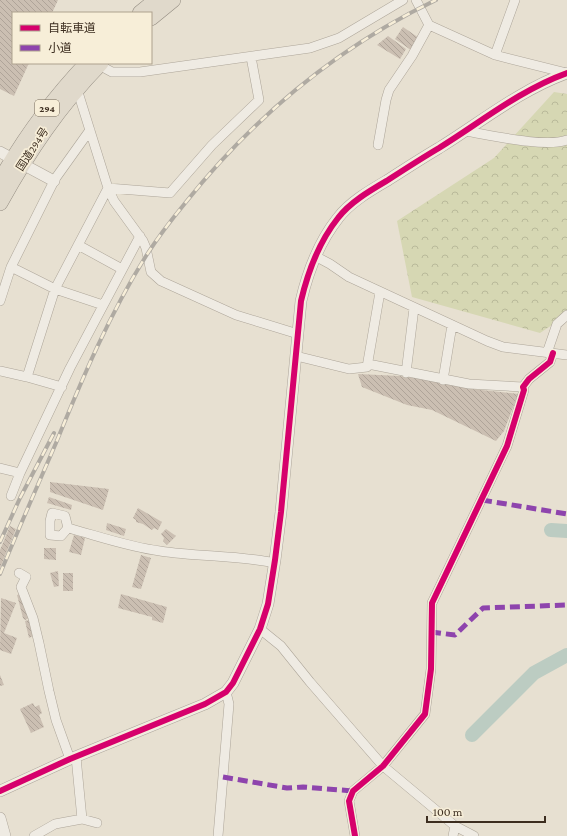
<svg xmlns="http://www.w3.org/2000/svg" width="567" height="836" font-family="'Crimson Pro','Noto Sans JP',serif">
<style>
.forest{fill:url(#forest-crowns)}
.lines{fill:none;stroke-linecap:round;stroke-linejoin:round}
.river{stroke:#bcccc2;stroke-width:14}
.building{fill:url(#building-back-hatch)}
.minor-casing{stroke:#ada599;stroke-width:10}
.tertiary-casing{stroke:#ada599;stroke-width:12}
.trunk-casing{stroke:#928b80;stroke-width:16}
.minor{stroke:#efebe3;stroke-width:9}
.tertiary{stroke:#efebe3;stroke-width:11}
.trunk{stroke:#e0d9cb;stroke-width:15}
.rail-casing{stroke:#afaaa2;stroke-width:4}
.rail{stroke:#f7eed8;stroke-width:2.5;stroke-dasharray:8;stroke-linecap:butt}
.quiet{stroke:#8e44ad;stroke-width:5;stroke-dasharray:10 5;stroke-linecap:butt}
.cycleway-casing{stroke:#f7eed8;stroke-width:8}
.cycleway{stroke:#d6006c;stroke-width:6}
.labels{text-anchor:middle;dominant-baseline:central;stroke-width:3.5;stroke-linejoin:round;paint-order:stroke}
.shield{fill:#f7eed8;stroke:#756857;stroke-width:1}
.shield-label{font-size:10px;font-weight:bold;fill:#3d2e20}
.street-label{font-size:11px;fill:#3d2e20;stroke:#f7eed8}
</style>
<defs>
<pattern id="forest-crowns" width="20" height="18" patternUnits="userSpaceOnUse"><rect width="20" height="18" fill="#d6d7b3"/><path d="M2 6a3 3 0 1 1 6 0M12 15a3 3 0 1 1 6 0" fill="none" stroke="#b9b99a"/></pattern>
<pattern id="building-back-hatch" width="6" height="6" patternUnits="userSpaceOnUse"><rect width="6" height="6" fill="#cbbfb2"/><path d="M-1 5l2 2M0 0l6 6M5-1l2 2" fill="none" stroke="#afa499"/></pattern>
</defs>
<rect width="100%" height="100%" fill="#e7e0d1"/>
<path class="forest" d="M554 92 567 94V315L540 333 412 297 397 221 494 158Z"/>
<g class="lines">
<path class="river" d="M551 530 567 531
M472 735 534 673 567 655"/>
</g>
<path class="building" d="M0 0H58L52 13H13V63H29L14 96 0 89Z
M403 27 419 38 411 50 395 39Z
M388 36 406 49 400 59 377 45Z
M358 374 400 376 439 381 472 389 519 394 517 397 504 431 496 441 432 410 407 405 362 387Z
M50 482 109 489 103 510 50 492Z
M49 497 72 505 71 510 47 503Z
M138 508 162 522 158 530 154 528 152 530 143 524 136 522V520L133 518Z
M107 523 126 529 124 536 106 530Z
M10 526 16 529 0 568V550Z
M166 529 176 536 167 545 163 541 164 538 161 534Z
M74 535 85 538 81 555 69 552Z
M44 548H56V560L44 559Z
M141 555 151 558 141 589 132 587Z
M58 571 59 586 54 587 50 573Z
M63 573H73V591H63Z
M22 594 29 618 25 620 23 618 17 595Z
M121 594 167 607 163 623 152 620V617L118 608Z
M1 598 16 603 4 633 17 638 11 654 0 650Z
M29 620V623H31L33 636 29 638 25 621Z
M0 675 4 685 0 686Z
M33 703 35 707 39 705 42 713 39 715 44 727 31 733 20 709Z"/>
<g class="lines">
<defs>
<path id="minor" d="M429 25 495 55 566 73
M495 55 515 0
M99 65 112 72H140L310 48 339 38 403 0
M77 89 108 188 114 201 143 241 146 248 151 272 161 281 236 315 298 334
M465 131C490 135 545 148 567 140
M378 145 386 100 389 90 412 56 429 25 416 0
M78 245 122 269
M315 256 330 264 349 277 487 341 503 347 567 355
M11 267 55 289 103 305
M0 301 11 267 55 179 90 130
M547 353 557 324 567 315
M296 356 349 369 367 367 380 292
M368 364 469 384 523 387
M0 371 27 377
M406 373 414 308
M443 380 452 325
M62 387 27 377 55 289 108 188 170 193 212 145 259 100 251 57
M0 468 20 473
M11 496 20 473 70 368 140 236
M68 528 61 536 50 535V521L52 513 65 516 68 528C98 536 129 547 160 551 198 557 237 555 275 563
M19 573 26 577 21 587 33 618 39 643 49 691 56 720 70 759
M260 629 281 646 310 682 383 766 455 826 474 836
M76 757 82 819 97 823
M34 836 55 824 82 819
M218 836 229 704 226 692
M355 836 349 801 353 791 383 766 425 714 431 669 432 603 507 446 524 390 523 387 529 379 550 362 553 353
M453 836 455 826"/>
<path id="tertiary" d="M0 152 54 181
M0 791 70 759 205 704 226 692 233 683 260 629 268 604 275 560 281 512 301 301C308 271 319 242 338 218 350 202 371 190 388 180 405 169 422 158 439 148 481 122 520 90 567 73
M0 818 5 836"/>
<path id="trunk" d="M140 13 156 0
M151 18 173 0
M0 181C24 138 53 99 87 63
M0 203C29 151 59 106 101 63"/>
</defs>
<use href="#minor" class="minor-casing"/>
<use href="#tertiary" class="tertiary-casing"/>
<use href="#trunk" class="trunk-casing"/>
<use href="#minor" class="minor"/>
<use href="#tertiary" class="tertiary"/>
<use href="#trunk" class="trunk"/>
<defs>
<path id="rail" d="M0 542 20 498 54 433
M0 574C18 530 37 487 56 443 82 379 109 315 146 256 158 237 172 219 186 202 254 117 338 47 436 0"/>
</defs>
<use href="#rail" class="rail-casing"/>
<use href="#rail" class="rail"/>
<path class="quiet" d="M482 500 567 514
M431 632 455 635 483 608 567 605
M223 777 287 788 303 787 353 791"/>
<defs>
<path id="cycleway" d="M0 791 70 759 205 704 226 692 233 683 260 629 268 604 275 560 281 512 301 301C308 271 319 242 338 218 350 202 371 190 388 180 405 169 422 158 439 148 481 122 520 90 567 73
M355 836 349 801 353 791 383 766 425 714 431 669 432 603 507 446 524 390 523 387 529 379 550 362 553 353"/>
</defs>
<use href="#cycleway" class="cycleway-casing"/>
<use href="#cycleway" class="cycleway"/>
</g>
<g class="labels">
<rect class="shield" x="35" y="100" width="24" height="16" rx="3"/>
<g class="shield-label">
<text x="47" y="108">294</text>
</g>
<g class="street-label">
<text transform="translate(32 149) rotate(-57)">国道294号</text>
</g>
</g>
<rect x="12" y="12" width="140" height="52" fill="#f7eed8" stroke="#ada18e"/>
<rect x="20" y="25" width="20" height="6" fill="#d6006c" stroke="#ada18e"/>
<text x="48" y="32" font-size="12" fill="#3d2e20">自転車道</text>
<rect x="20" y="45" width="20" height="6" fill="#8e44ad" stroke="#ada18e"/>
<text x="48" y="52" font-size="12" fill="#3d2e20">小道</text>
<path d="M427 816v6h118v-6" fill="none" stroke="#3d2e20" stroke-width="2"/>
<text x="433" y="816" font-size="12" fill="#3d2e20" stroke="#f7eed8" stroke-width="3" paint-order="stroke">100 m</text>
</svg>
